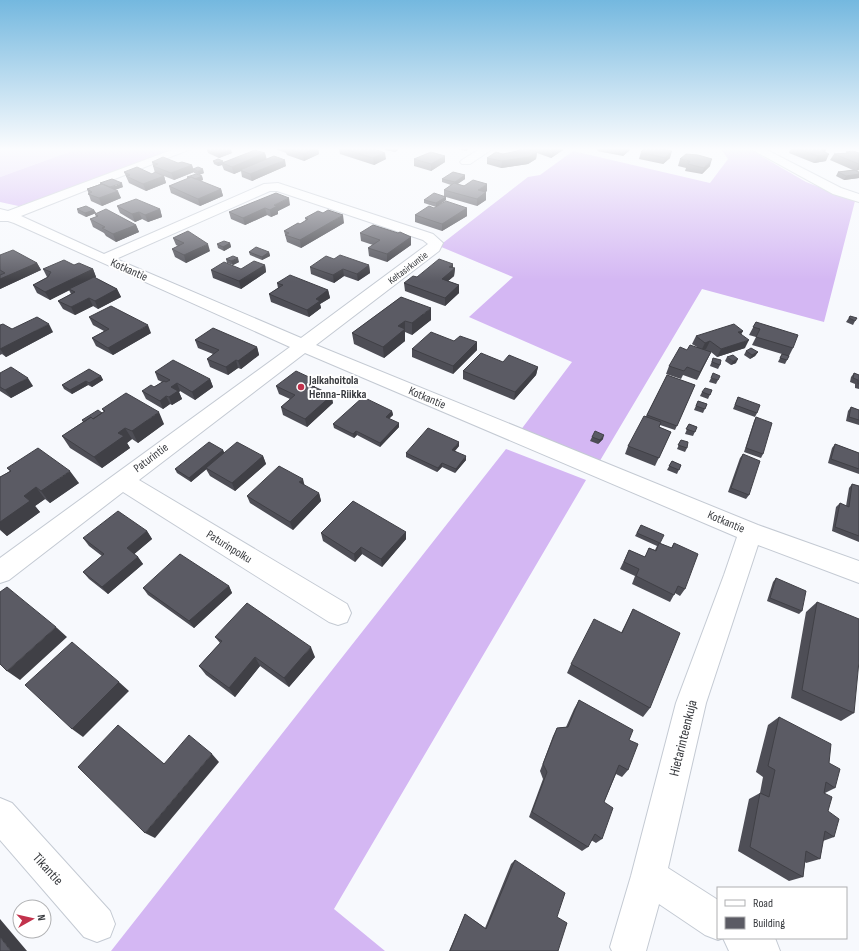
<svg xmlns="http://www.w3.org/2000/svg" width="859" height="951" font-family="'Sofia Sans Condensed',sans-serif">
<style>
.green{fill:#e5d3f8}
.forest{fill:#d4b7f3}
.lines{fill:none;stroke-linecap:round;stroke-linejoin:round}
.minor-casing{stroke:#c4cad3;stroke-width:2}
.minor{fill:#fff;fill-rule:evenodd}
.wall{fill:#4e4e56}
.shaded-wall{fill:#404046}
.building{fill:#5b5b64;stroke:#404046}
.poi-dot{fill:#c2324c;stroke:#fff;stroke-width:1.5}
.labels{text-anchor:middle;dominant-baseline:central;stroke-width:4;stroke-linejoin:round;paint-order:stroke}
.far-street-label{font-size:10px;fill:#383a3e;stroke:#fff}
.street-label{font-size:12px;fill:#383a3e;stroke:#fff}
.poi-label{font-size:12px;font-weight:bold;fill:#383a3e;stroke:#fff;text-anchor:start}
.near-street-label{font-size:14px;fill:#383a3e;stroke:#fff}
</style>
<rect width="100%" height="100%" fill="#f7f9fd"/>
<path class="green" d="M0 148H80L0 177Z"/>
<path class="forest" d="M80 148H183L23 207 0 202V177Z
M720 148 751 150 806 182 855 201 824 322 702 289 598 464 520 431 572 362 469 317 513 277 439 246 528 177 540 175 573 151 710 183 728 159Z
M506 449 586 480 334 909 385 951H111Z"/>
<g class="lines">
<defs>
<path id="minor" d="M177 148H193L21 216 104 254 264 184 278 183 433 234 443 243 439 251 316 345 758 525 859 561V583L758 545 706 703 668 868 718 900V938H775L780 951H729L723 938 718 940 705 935 659 904 646 951H612L610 947 631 876 676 703 724 575 737 537 305 353 139 480 347 604 351 613 347 622 338 625 329 622 123 492 9 580 0 583V558L290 347 14 223 8 221H0V209L8 211ZM270 191H277L423 240 428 244 301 338 116 259Z
M481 148H494L470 164H462L460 162 462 160Z
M749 148H763L841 188 859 194V202L833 194Z
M0 798 12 803 110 911 115 924 110 937 97 942 84 937 0 840Z"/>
</defs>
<use href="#minor" class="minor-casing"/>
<use href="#minor" class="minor"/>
</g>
<path class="wall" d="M275 148H318L319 154 304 161 287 155 286 153 275 149Z
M339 148H372L386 159 374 165 340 154Z
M385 148H401L398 149V150L395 152 385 150Z
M454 148H470L466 151Z
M517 148H527L526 149 528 150V148H563V150L551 158 537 153 536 159 528 164 501 168 487 164V158L503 154 517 151 521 149Z
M598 148H631L630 150 623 156 597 151Z
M791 148H822L825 153 826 161 814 163 789 153Z
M207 150 232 153 219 158 208 153Z
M641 152 670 158 663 164 639 159Z
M846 152 859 153V170L856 171 859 172V178L844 180 836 176 838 172 853 170 830 160 834 154 846 153Z
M265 153 266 160 286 166 252 181 242 177 241 171 234 174 224 170 222 165 218 166 214 164 213 161 223 162Z
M445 156V162L431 171 414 166V159Z
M680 159 710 166 702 174 685 171 686 168 678 166Z
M152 162 178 163 192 165 194 172 174 180 164 176 166 183 146 191 129 183 124 172 152 174 155 173Z
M193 169 204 173 199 175 194 173Z
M465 175V179L457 184 487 191 485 192H486V200L477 206 446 197V200L436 207 424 203V200L444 196V190L451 185 442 182V179Z
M202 176 203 180 200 181 221 189 223 196 200 206 171 193 169 186 187 179V177Z
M100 183 123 187 115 190 121 198 102 206 91 201 87 189 100 184Z
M290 205 278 211V214L271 217 267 215 245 225 231 219 229 212Z
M117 206 160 209 162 217 148 222 142 219 135 222 120 213Z
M434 208H467V216L442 231 415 222V215Z
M77 209 94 210 96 213 86 217 78 213Z
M95 214 136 225 139 232 116 242 106 236 104 233 93 227 90 219 96 217Z
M305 218 344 223 301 248 287 242 284 231 300 224 306 221Z
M360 233H398L411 237V245L387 262 369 256 368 248 373 245 361 241Z
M173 238 210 251 186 263 175 257 172 249 178 246 176 245Z
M230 243 231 247 224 251 218 248 217 244Z
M249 252H269L270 256 262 260 250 255Z
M0 255 37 263 41 270 0 289Z
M226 259 239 262 233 265 227 263Z
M74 265 93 269 96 277 95 278 117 289 121 297 98 309 93 306 75 315 63 309 58 301 71 294 69 290 50 300 37 293 33 285 48 277H47L43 269Z
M265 265 266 272 241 289 213 278 211 270 241 269Z
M369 265 370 273 358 281 344 276 334 283 311 274 310 267Z
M453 268H455L454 276 448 281 459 285V293L445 306 405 291 404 283Z
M277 283 328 290 330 298 320 304 321 308 309 317 271 302 269 294 278 288Z
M401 297 431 320 412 335 405 332V341L384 358 354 344 352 333Z
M850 316 855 321 853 325 846 322Z
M89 317 151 333 113 355 96 346 92 338 104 331 93 325Z
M756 322 793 348 785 364 778 362 782 354 752 345 756 337 749 335Z
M0 325 12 329 53 332 6 357 2 354 0 355Z
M743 331 741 334 745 348 717 357 711 352 697 380 683 375 681 379 666 374 669 366 687 350 697 347 692 344 696 336Z
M195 340 257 347 259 355 241 369 238 368 228 375 210 367 207 359 213 354 198 348Z
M454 341 477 342V350L453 374 412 357V349Z
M746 351 758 352 755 356 750 359 744 355Z
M727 357 736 363 731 365 725 361Z
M713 358 720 365 718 369 710 366Z
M503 362 538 367 536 375 514 400 463 379V371Z
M155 372 210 379 213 387 195 400 180 391 179 392 182 399 172 405 170 404 163 409 146 399 142 391 154 387 162 382 158 380Z
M0 373 33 386 11 398 0 391Z
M854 373 859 375V389L855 388V384L850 382 851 377Z
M667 375 695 385 675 430 660 425 659 427 671 432 655 466 625 454 628 446 646 416Z
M101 376 103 380 92 387 88 385 72 394 64 389 62 385Z
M711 378 718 380 716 384 709 382Z
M276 386 315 387 333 403 307 427 283 415 281 407 290 399 279 394Z
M712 390 708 399 700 396 702 392Z
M738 397 757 413 755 417 733 409Z
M698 401 707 404 703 413 694 410Z
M851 407 859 410V425L846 421 848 411Z
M102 409 164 424 138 443 132 439 127 443 130 448 102 468 70 448 62 436 83 422 82 420 104 412Z
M392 411 393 415 389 419 399 427 380 447 357 435 354 438 334 428 333 424Z
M756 417 763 454 761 458 744 452 754 421Z
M689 424 697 427 693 436 685 434Z
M592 437 603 439 598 444 590 441Z
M681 440 687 448 685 452 677 449Z
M835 444 859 453V452V474L828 463 832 448Z
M459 446 455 451 466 460 455 473 442 467 437 472 406 457V453Z
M223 450 224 453 263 456 266 464 235 491 210 476 206 469 191 482 177 473 175 469Z
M743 454 749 495 746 499 728 492 740 458Z
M672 461 681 465 677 474 667 470Z
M7 468 79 483 50 503 45 499 35 506 40 512 7 536 0 530V477L10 471Z
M852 484 859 486V542L832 531 836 507 840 503 846 506 849 488Z
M319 493 321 501 293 530 250 503 247 496Z
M641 525 660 543 671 548 674 543 685 589 680 596 675 593 670 602 632 584 635 576 620 569 629 550 645 557 649 548 655 550 657 546 635 536Z
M147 531 152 539 134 554 138 557 143 564 108 594 89 579 83 572 102 556 89 546 83 538Z
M406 532V539L382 567 362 554 355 562 323 541 321 533Z
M776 578 802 611 799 614 767 601 773 582Z
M229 586 232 593 194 628 148 595 143 588Z
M817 602 854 713 841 721 791 698 806 612Z
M633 609 650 708 643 717 567 673 571 664 621 633Z
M215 637 315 657 289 687 260 666 235 697 206 675 199 666 220 643Z
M579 700 629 740 628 770 622 777 616 774 604 802 602 839 596 843 591 840 588 847 582 851 529 817 543 779 540 771 553 736 557 728 566 727 574 709Z
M779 717 829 763 835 788 825 793 828 811 834 837 823 841 820 859 806 863 805 862 803 877 789 881 738 851 749 799 760 793 763 777 756 772 768 725Z
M515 860 557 917 558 951H449L465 914 485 928 511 864Z"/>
<path class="shaded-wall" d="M316 148H318L319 154 304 161 303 154Z
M396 148H398V150L395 152V149Z
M466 148H470L466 151Z
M556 148H563V150L551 158 552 151Z
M626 148H631L630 150 623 156 625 150Z
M231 149 232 153 219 158 218 154Z
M826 150 824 155 829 154 826 161 814 163 818 156 822 151Z
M672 151 670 158 663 164 665 158Z
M537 152 536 159 528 164 501 168 502 161Z
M265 153 267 160 234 174 232 167Z
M385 153 386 159 374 165 373 158Z
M445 156V162L431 171V164Z
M712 159 710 166 702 174 704 168Z
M285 160 286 166 252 181 250 174Z
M223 161 224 164 222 163V165L218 166 217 163Z
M859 164V170L856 171Z
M192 165 194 172 174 180 171 173Z
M203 169 204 173 199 175 198 171Z
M859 174V178L844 180 846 176Z
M465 175V179L455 186V182Z
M164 176 166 183 146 191 143 184Z
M202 176 203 180 194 183 192 180Z
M122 183 123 187 111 191 110 188Z
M487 184V191L478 197V190Z
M221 189 223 196 200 206 198 199Z
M118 191 121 198 102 206 99 198Z
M486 192V200L477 206V199Z
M446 197V200L436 207V203Z
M289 198 290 205 278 211V214L271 217 270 210 274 205Z
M265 208 267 215 245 225 243 218Z
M467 208V216L442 231V224Z
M160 209 162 217 148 222 145 215Z
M94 210 96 213 86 217 85 213Z
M139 212 142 219 135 222 132 214Z
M343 215 344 223 301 248 300 240Z
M136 225 139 232 116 242 113 234Z
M411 237V245L387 262V254Z
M230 243 231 247 224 251 223 247Z
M208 244 210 251 186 263 184 255Z
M269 252 270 256 262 260V257Z
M238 258 239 262 233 265 231 261Z
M37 263 41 270 0 289V279Z
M453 264V270L455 268 454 276 441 287 442 279 449 267Z
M265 265 266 272 241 289 239 281Z
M369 265 370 273 358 281 357 274Z
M93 269 96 277 50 300 45 292Z
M343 269 344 276 334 283 333 275Z
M459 285V293L445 306V298Z
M117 289 121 297 98 309 95 301Z
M328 290 330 298 320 304 321 308 309 317 307 310 316 299Z
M89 298 93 306 75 315 71 307Z
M431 308V320L412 335V323Z
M405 321V341L384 358 383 347 398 326Z
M49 324 53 332 6 357 0 349Z
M148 325 151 333 113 355 108 348Z
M743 331 739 338 738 332Z
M749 340 745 348 717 357 721 349Z
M710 341 706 349 701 351 705 343Z
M477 342V350L453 374V366Z
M257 347 259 355 241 369 238 361Z
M711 352 697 380 700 372Z
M758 352 755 356 750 359 752 355Z
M738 359 736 363 731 365 733 361Z
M236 360 238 368 228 375 226 367Z
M538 367 536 375 514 400 515 392Z
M101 376 103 380 92 387 89 383Z
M28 378 33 386 11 398 5 390Z
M210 379 213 387 195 400 192 392Z
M313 379 315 387 309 392 308 384Z
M86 381 88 385 72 394 70 390Z
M177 383 180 391 179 392 182 399 172 405 169 397 171 387Z
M332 395 333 403 307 427 305 419Z
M166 396 170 404 163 409 160 401Z
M392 411 393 415 386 421V417Z
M159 412 164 424 138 443 132 431Z
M399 423V427L380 447V443Z
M125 428 132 439 127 443 130 448 102 468 94 457 118 433Z
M356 431 357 435 354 438 353 434Z
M604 435 603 439 598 444 600 440Z
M459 442V446L452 454V450Z
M223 450 225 454 191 482 189 478Z
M263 456 266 464 235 491 232 483Z
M466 456V460L455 473 456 469Z
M442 463V467L437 472 438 468Z
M70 471 79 483 50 503 41 491Z
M303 479 305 487 299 482Z
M36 487 45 499 35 506 40 512 7 536 0 529V522L24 496Z
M319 493 321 501 293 530 290 522Z
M147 531 152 539 132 556 127 548Z
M406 532V539L382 567 381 559Z
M361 547 362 554 355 562 354 554Z
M138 557 143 564 108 594 102 587Z
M229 586 232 593 194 628 189 621Z
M56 627 67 637 20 680 7 671Z
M311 647 315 657 289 687 284 678Z
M255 657 260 666 235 697 229 688Z
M119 682 129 691 83 737 72 729Z
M118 725 128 733 173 771 164 764Z
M212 754 219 762 155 838 145 833Z
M0 919 27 951H11L0 937Z"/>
<path class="building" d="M211 148H228L231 149 218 154 207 150Z
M286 148H316L303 154Z
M342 148H372L385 153 373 158Z
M522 148 537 152 529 157 502 161 487 158 496 152 503 154 517 151Z
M543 148H556L552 151Z
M618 148H626L625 150Z
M645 148H659L672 151 665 158 641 152Z
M796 148H822L826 150 822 151 829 154 818 156Z
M255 150 265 153 232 167 222 163Z
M853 151 859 153V164L834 154 849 153 846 152Z
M431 152 445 156 431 164 414 159Z
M686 154 698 155 712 159 704 168 688 164 690 161 680 159Z
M274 156 285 160 250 174 240 170Z
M163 157 178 163 182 162 192 165 171 173 153 166 158 164 152 162Z
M218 159 223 161 217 163 213 161Z
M137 167 152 174 155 172 164 176 143 184 126 176 130 175 124 172Z
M198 167 203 169 198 171 193 169Z
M854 170 859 172V174L846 176 838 172Z
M453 172 465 175 455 182 442 179Z
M196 174 202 176 195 179 191 177 189 178 187 177Z
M191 177 221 189 198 199 169 186Z
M112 179 122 183 110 187 100 183Z
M473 180 487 184 478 190 486 192 477 199 444 190 454 183 464 186Z
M102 184 118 191 99 198 88 194 92 192 87 189Z
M276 193 289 198 274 205 277 206 270 210 265 208 243 218 229 212Z
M434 193 446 197 436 203 424 200Z
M136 199 160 209 145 215 139 212 132 214 117 206Z
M446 201 467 208 442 224 415 215 429 206 434 208Z
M86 206 94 210 85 213 77 209Z
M106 209 136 225 113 234 102 228 105 227 90 219 98 216 95 214Z
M328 210 343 215 300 240 285 235 289 233 284 231 298 223 300 224 308 219 305 218 318 211 323 213Z
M373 225 398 233 400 232 411 237 387 254 368 248 380 240 360 233Z
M188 231 208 244 184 255 172 249 184 243 173 238Z
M224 241 230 243 223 247 217 244Z
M256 247 269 252 262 257 249 252Z
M13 250 37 263 0 279V275L5 273 0 270V255Z
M340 255 369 265 357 274 343 269 333 275 310 267 326 256 334 259Z
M233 256 238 258 231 261 226 259Z
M439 259 453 264 449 267 455 268 442 279 459 285 445 298 404 283 413 276 417 277Z
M64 260 74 265 79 263 93 269 45 292 33 285 48 277 51 272 43 269Z
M254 261 265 265 239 281 211 270 224 262 241 269Z
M290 275 328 290 316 299 320 301 307 310 269 294 283 285 277 283Z
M94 277 117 289 95 301 89 298 71 307 58 301 75 292 69 289Z
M401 297 431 308 412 323 405 321 398 326 405 329 383 347 352 333Z
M111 306 148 325 108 348 92 338 109 329 89 317Z
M850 316 857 318 855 321 849 318Z
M37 317 49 324 0 349V325L3 324 12 329Z
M756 322 798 335 793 348 756 337 760 329 753 327Z
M734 324 743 331 738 332 749 340 721 349 710 341 705 343 696 336Z
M213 328 257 347 238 361 236 360 226 367 207 359 219 350 195 340Z
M431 332 454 341 460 336 477 342 453 366 412 349Z
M690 345 711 352 700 372 687 367 684 371 669 366 680 347 687 350Z
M751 348 758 352 752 355 746 351Z
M481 353 503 362 509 355 538 367 515 392 463 371Z
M782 354 789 356 787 360 780 358Z
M733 355 738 359 733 361 727 357Z
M713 358 721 360 720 365 712 362Z
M173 360 210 379 192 392 177 383 171 387 178 391 169 397 166 396 160 401 142 391 151 385 154 387 164 381 166 382 170 380 155 372Z
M11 367 28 378 5 390 0 387V373Z
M89 369 101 376 89 383 86 381 70 390 62 385Z
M296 371 313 379 308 384 332 395 305 419 281 407 295 395 276 386Z
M713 373 720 376 718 380 711 378Z
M854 373 859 375V384H858V380L853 378Z
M667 375 695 385 677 426 647 415Z
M705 388 712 390 710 395 702 392Z
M126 393 159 412 132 431 125 428 118 433 124 436 94 457 62 436 91 417 93 419 105 411 102 409Z
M363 397 392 411 386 417 399 423 380 443 356 431 353 434 333 424Z
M738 397 760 405 757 413 735 405Z
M698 401 707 404 705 409 696 406Z
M851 407 859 410V420L849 417Z
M98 410 102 413 93 419 91 417 84 422 82 420Z
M644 416 661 422 659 427 671 432 659 458 628 446Z
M756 417 772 423 763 454 746 448Z
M689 424 697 427 695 432 686 429Z
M428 428 459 442 452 450 466 456 456 469 442 463 438 468 406 453Z
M595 431 604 435 600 440 592 437Z
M681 440 688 442 687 448 678 445Z
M209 442 223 450 189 478 175 469Z
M237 442 263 456 232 483 206 468Z
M835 444 859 453V469L831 459Z
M38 448 70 471 41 491 36 487 24 496 30 501 0 522V477L11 471 7 468Z
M743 454 760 461 749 495 731 488Z
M672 461 681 465 679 470 669 466Z
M279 466 303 479 299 482 319 493 290 522 247 496Z
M852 484 859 486V536L835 527 840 503 849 507Z
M353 501 406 532 381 559 361 547 354 554 321 533Z
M118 511 147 531 127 548 138 557 102 587 83 572 104 554 83 538Z
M641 525 664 535 660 543 637 533Z
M659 543 672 548 674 543 698 554 685 589 678 586 674 595 636 576 639 569 624 562 629 550 645 557 649 548 656 551Z
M180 554 229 586 189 621 143 588Z
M776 578 806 591 802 611 770 598Z
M7 587 56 627 7 671 0 664V592Z
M817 602 859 619V661L854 713 802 690Z
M247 603 311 647 284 678 255 657 229 688 199 666 222 641 215 637Z
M633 609 680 633 650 708 571 664 594 619 622 633Z
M72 642 119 682 72 729 25 685Z
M579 700 633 730 629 740 638 744 628 770 619 765 604 802 613 808 602 839 595 834 588 847 532 812 547 772 543 764 557 728 568 727Z
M779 717 831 744 829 763 840 769 835 788 826 782 824 793 832 797 828 811 839 819 834 837 825 831 820 859 806 851 803 877 750 847 760 793 769 797 775 770 768 766Z
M118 725 164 764 189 735 212 754 145 833 78 767Z
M515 860 565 893 557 917 567 923 558 951H450L465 914 486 929Z
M0 937 11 951H0Z"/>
<linearGradient id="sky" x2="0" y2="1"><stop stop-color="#74b8df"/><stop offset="0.53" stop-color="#fbfcfe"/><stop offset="1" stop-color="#fbfcfe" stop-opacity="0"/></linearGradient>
<rect width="859" height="281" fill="url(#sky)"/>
<circle class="poi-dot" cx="301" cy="387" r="4"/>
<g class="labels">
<g class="far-street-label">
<text transform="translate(408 268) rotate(-37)">Keltasirkuntie</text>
</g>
<g class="street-label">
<text transform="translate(129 270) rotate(24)">Kotkantie</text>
<text transform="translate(427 398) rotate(23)">Kotkantie</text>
<text transform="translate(151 458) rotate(-37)">Paturintie</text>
<text transform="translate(726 522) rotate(23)">Kotkantie</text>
<text transform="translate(229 547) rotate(32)">Paturinpolku</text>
</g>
<g class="poi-label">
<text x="309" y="380">Jalkahoitola<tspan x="309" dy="14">Henna-Riikka</tspan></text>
</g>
<g class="near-street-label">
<text transform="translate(683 738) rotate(-76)">Hietarinteenkuja</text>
<text transform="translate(48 869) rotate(48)">Tikantie</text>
</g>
</g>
<rect x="717" y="887" width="130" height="52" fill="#ffffff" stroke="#afb0b2"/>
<rect x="725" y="900" width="20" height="6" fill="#ffffff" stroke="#afb0b2"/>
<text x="753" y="907" font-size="12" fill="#383a3e">Road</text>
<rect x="725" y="917" width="20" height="12" fill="#5b5b64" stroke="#afb0b2"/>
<text x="753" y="927" font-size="12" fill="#383a3e">Building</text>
<g transform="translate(32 919) rotate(82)"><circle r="19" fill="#ffffff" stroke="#afb0b2"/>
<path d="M0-3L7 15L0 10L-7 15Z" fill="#c2324c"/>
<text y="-6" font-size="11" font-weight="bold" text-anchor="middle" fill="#383a3e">N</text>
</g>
</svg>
